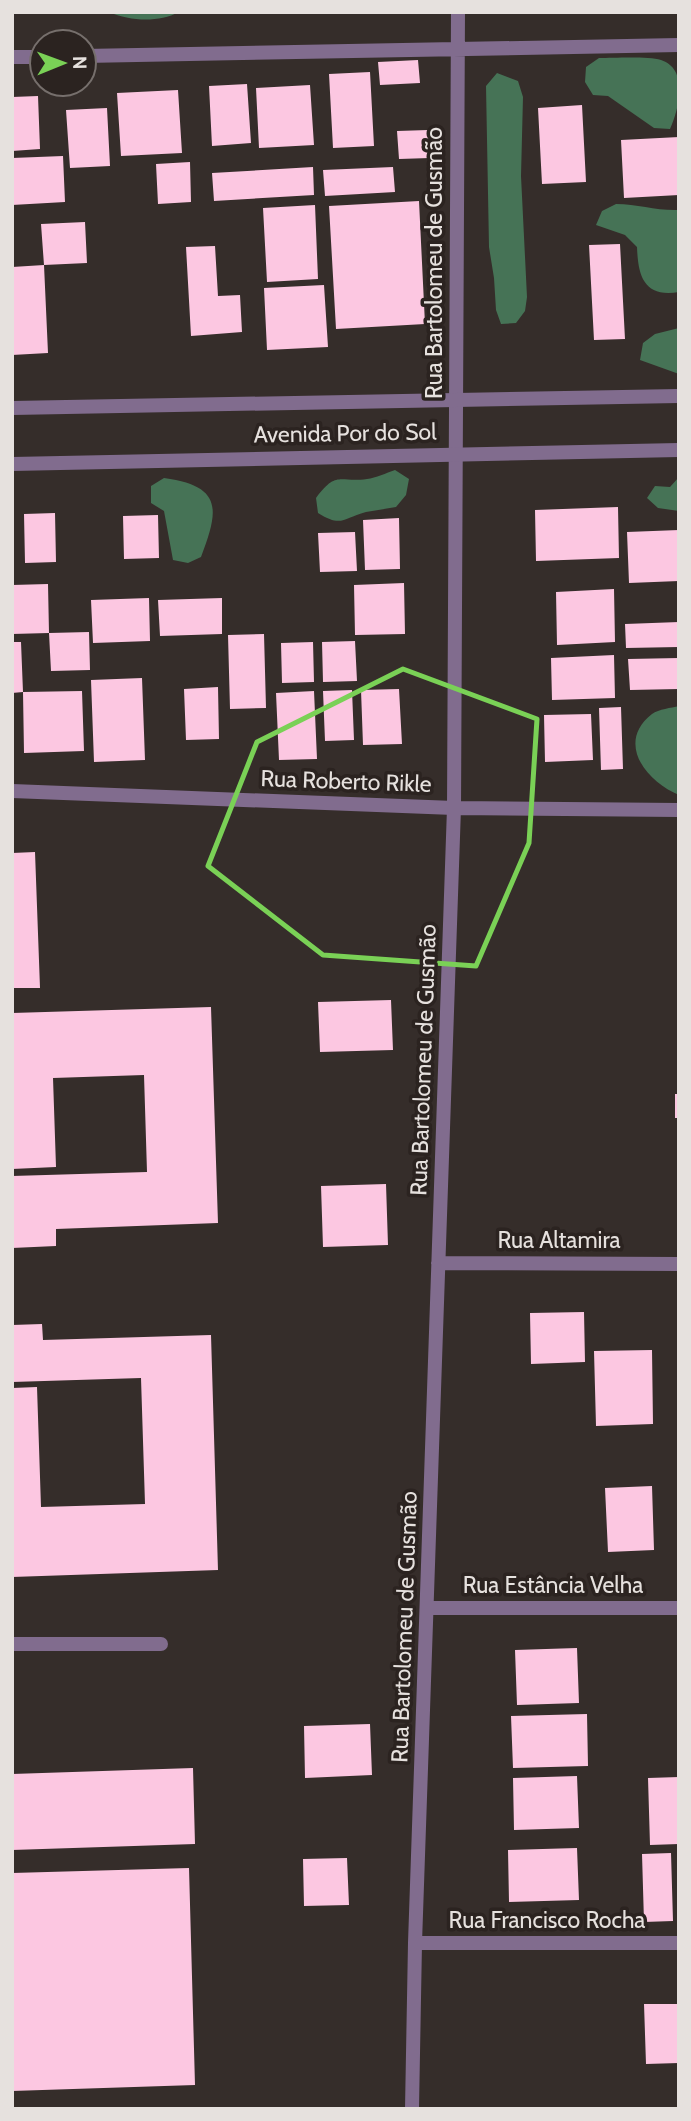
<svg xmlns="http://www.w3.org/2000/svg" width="691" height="2121" font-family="Cabin,sans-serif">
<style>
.forest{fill:#467356}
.building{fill:#fcc7e1}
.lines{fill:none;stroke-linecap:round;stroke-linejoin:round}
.service{stroke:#816c8e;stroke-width:14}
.minor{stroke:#816c8e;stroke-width:14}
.tertiary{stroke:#816c8e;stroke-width:14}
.marked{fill:none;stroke:#7ad156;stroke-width:5;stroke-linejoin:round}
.labels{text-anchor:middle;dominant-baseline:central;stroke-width:7;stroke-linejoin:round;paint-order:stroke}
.street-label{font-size:23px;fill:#e6e1de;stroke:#2b2320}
</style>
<rect width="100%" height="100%" fill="#352d2a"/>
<path class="forest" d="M109 12H179C158 23 130 21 109 12Z
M599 58C614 58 648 56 661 60 689 69 679 109 670 129L654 128 608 96 593 95 585 82 586 67Z
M497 73 518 81 523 97 521 176 527 297 525 311 516 323 501 324 496 310 494 278 489 247 486 86Z
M616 204C638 204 657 211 679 210V292C644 298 638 276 637 247L625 235 596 225 602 211Z
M679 328V374L640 360 643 343 655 334Z
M395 470 409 479 406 495 396 507C386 509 376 510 366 512 343 518 342 528 318 513L316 498C337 470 339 483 367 479 376 478 386 473 395 470Z
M679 477V511L658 508 647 498 655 486 670 487Z
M164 478C223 486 219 510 201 557L188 563 173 560 164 511 151 503V486Z
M679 706V795C647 782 615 743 652 714 659 709 671 708 679 706Z"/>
<path class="building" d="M418 60 420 83 380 85 378 62Z
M370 72 374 146 333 148 329 74Z
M247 84 251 143 212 146 209 86Z
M310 85 314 145 259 148 256 88Z
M178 90 182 153 121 156 117 93Z
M38 96 40 149 12 151V97Z
M582 105 586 182 542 184 538 108Z
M107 108 110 166 70 168 66 110Z
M428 130 430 158 399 159 397 131Z
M679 137V195L624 198 621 140Z
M63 156 65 202 12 205V158Z
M190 162 191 202 158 204 156 164Z
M313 167 314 195 214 201 212 173Z
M393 167 395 192 325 196 323 170Z
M419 201 425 324 336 329 329 206Z
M315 205 318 279 267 282 263 208Z
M85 222 87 263 44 265 41 224Z
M620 244 625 339 594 340 589 245Z
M215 246 218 296 240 295 242 332 191 336 186 247Z
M44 265 48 353 12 355V267Z
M324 285 328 347 267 350 264 288Z
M618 507 619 558 536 561 535 510Z
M55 513 56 562 25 563 24 514Z
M158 515 159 558 124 559 123 516Z
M399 518 400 569 365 570 363 520Z
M679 530V581L629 583 627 532Z
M355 532 357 571 320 572 318 533Z
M404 583 405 634 355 635 354 585Z
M48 584 49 633 89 632 90 670 51 671 49 633 12 634V585Z
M614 589 615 642 557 645 556 592Z
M149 598 150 641 93 643 91 600Z
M222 598V634L160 636 158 600Z
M679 622V647L626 648 625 624Z
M264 634 266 708 230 709 228 635Z
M355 641 357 681 323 682 322 642Z
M12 642H21L23 692 12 693Z
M313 642 314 682 282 683 281 643Z
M614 655 615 698 552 700 551 658Z
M679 658V689L630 690 628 659Z
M142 678 145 760 94 762 91 680Z
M218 687 219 739 186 740 184 689Z
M399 689 402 744 363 745 361 690Z
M352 690 354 740 325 741 323 691Z
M82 691 84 751 24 753 23 692Z
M314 691 317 759 279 760 276 693Z
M621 707 623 769 601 770 599 708Z
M591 714 593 760 545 762 544 715Z
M35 852 40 988H12V853Z
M391 1000 393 1050 320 1052 318 1002Z
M211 1007 218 1223 56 1229V1246L12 1248V1176L147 1172 144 1075 53 1078 56 1167 12 1169V1013Z
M675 1094H679V1118H675Z
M386 1184 388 1245 323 1247 321 1186Z
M584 1312 585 1362 531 1364 530 1313Z
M42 1324 43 1340 211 1335 218 1570 12 1577V1388L37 1387 41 1507 145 1504 141 1378 12 1382V1325Z
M652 1350 653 1424 596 1426 594 1351Z
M652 1486 654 1550 608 1552 605 1488Z
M577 1648 579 1703 517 1705 515 1650Z
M587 1714 588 1766 513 1768 511 1716Z
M370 1724 372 1775 305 1778 304 1726Z
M193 1768 195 1844 12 1850V1774Z
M577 1776 579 1828 514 1830 513 1778Z
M679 1777V1844L650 1845 648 1778Z
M577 1848 579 1900 509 1902 508 1850Z
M671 1853 673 1921 644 1922 642 1854Z
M347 1858 349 1905 304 1906 303 1859Z
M189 1868 195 2085 12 2091V1873Z
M644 2004H679V2063L646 2064Z"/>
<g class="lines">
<path class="service" d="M12 1644H161"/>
<path class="minor" d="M84 56 679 45
M12 57H42
M12 791 454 808 679 810
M438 1263 679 1264
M428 1608H679
M415 1943H679
M412 2109 415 1943 454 808 458 12"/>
<path class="tertiary" d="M12 408 679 396
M12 464 679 450"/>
</g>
<path class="marked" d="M403 669 537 719 529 843 476 966 323 955 208 866 257 742Z"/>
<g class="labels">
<g class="street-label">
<text transform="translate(434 263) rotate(-90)">Rua Bartolomeu de Gusmão</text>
<text transform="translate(345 433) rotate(-1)">Avenida Por do Sol</text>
<text transform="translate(346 781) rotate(2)">Rua Roberto Rikle</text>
<text transform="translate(423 1060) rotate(-88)">Rua Bartolomeu de Gusmão</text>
<text x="559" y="1240">Rua Altamira</text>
<text x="553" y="1585">Rua Estância Velha</text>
<text transform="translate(404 1627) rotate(-88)">Rua Bartolomeu de Gusmão</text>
<text x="547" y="1920">Rua Francisco Rocha</text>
</g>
</g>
<rect width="691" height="2121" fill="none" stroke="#e6e1de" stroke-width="28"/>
<g transform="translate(63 63) rotate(89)"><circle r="33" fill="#2b2320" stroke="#766f6c" stroke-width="2"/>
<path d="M0-5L12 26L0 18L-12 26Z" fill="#7ad156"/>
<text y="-10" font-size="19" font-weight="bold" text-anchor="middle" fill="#e6e1de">N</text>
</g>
</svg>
